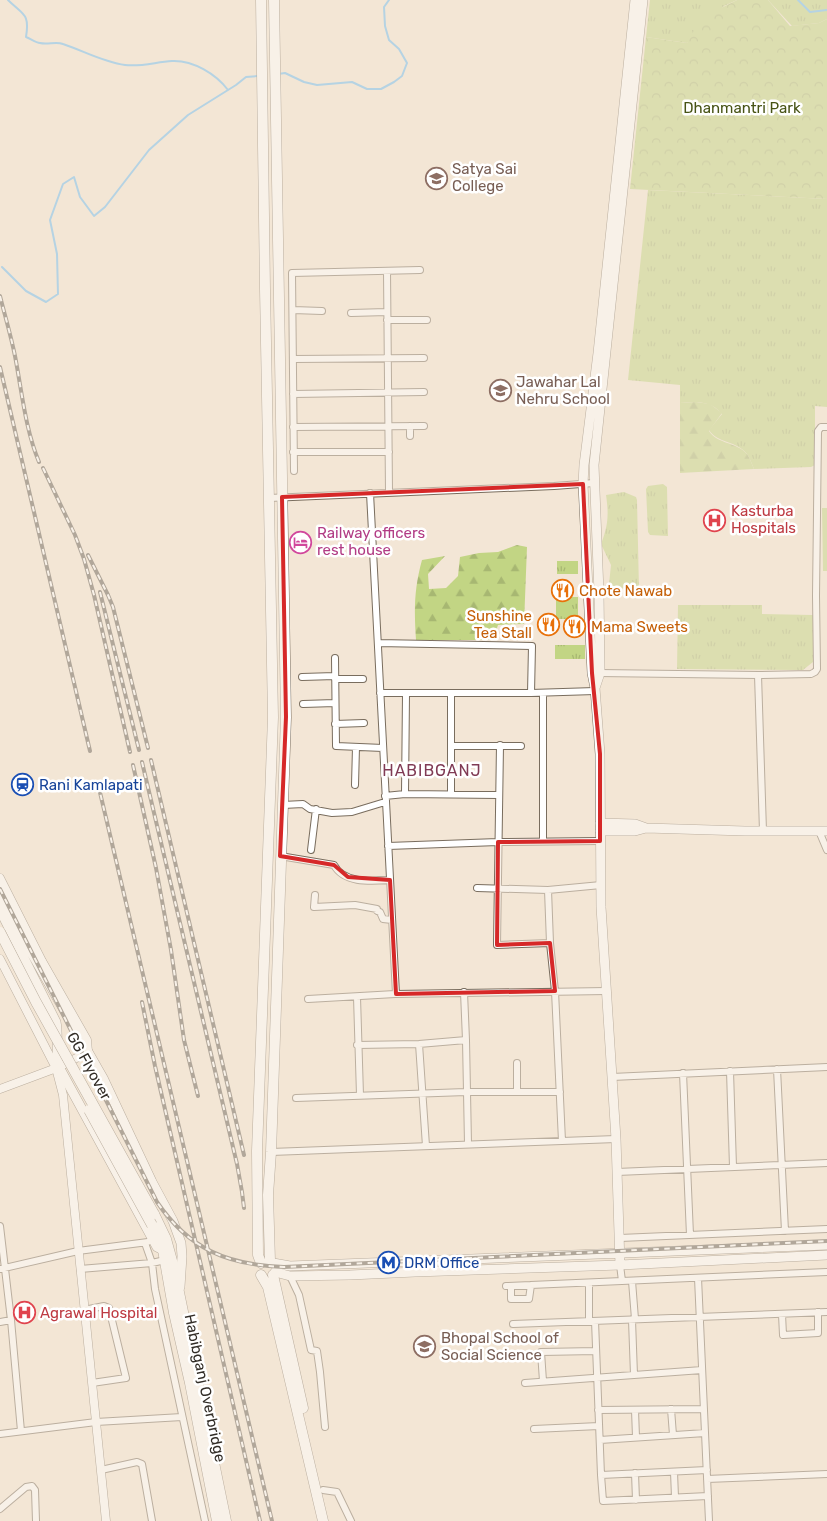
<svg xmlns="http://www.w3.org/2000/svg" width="827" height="1521" font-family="Rubik,sans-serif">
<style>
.grass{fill:url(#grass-tufts)}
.forest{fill:url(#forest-firs)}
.park{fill:url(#park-crowns)}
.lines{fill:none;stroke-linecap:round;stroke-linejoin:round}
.stream{stroke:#6bbcf4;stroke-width:2}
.minor-casing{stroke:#796d5e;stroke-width:8}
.tertiary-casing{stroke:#796d5e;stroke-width:9}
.secondary-casing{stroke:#796d5e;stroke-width:10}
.primary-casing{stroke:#796d5e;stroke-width:11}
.minor{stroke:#fff;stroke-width:6}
.tertiary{stroke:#fff;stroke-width:8}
.secondary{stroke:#fff;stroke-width:9}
.primary{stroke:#fff;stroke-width:10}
.rail-casing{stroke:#625b52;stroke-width:4}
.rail{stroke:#fff;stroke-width:2;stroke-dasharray:5.5;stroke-linecap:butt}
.primary-bridge-casing{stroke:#796d5e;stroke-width:11;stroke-linecap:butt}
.primary-bridge{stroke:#fff;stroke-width:10}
.marked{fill:none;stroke:#d62828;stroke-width:4;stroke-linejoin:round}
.labels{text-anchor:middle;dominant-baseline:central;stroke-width:5;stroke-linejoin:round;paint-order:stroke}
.park-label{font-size:15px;fill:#475315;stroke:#fff}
.education-label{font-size:15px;fill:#785e54;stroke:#fff;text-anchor:start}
.health-label{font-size:15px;fill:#be3a42;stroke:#fff;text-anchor:start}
.hotel-label{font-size:15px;fill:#b23c85;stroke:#fff;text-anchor:start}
.food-label{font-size:15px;fill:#c56008;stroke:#fff;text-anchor:start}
.transit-label{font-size:15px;fill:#164399;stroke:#fff;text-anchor:start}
.street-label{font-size:15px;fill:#322d27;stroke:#fff}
.neighbourhood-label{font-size:16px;letter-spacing:1px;fill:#803b55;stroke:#fff}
</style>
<defs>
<pattern id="grass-tufts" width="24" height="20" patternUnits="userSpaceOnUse" patternTransform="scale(1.25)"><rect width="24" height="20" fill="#c2d584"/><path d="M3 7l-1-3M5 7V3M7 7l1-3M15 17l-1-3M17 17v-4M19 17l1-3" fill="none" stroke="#a7b772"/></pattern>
<pattern id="forest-firs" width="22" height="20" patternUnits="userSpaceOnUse" patternTransform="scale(1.25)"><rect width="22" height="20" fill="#c2d584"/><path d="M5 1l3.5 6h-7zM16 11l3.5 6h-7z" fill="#a7b772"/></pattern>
<pattern id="park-crowns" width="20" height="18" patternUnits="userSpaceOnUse" patternTransform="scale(1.25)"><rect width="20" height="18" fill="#c2d584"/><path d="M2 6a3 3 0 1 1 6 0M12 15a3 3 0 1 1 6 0" fill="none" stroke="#a7b772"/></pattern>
</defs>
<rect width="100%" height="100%" fill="#f3e6d6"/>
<path class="grass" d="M650 0H737L724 6 687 43 646 37Z
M768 0H827V19L819 23 792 26Z
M648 190 827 199V407L815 406V465L811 467 754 469C752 465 750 458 747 454 737 441 717 443 709 430L722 414C710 400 697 402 680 403V385L628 380Z
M663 484 667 487 668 536 650 535 648 532 646 489 648 486Z
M624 492 636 497 637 500 639 589 614 588 609 584 611 565 601 544C608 526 609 515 606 495Z
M822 508H827V571H823Z
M557 561H578V574H557Z
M556 597H578V619H556Z
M678 605H762V614L813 615V662L803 670 677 669Z
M555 645H585V659H555Z"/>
<path class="forest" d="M696 402 710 404 722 413 709 431C717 444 737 442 747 454 750 458 752 465 754 469L680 473V403Z
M517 545 527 547 524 624 498 625 493 640H416C414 610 414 589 422 560L445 556 428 574 429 589 446 588 458 576 460 557 479 553 498 552Z"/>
<path class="park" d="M737 0H768L790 26 819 23 827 19V199L630 189 646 37 687 43 701 18Z"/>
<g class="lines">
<path class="stream" d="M8 0C23 15 30 13 26 37 31 39 36 43 40 43 48 45 56 41 63 44 84 51 103 62 125 65 141 67 156 62 172 61 193 60 216 74 228 90
M798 0 810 12 827 10
M278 74 285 73 304 82 317 85 352 82 367 89H381L394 82 402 76 407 63 399 49 389 40 385 26 384 7 389 0
M2 267 26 291 46 302 58 294 57 254 50 220 63 184 74 177 80 197 94 216 105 207 149 150 188 115 236 85 246 77 258 76"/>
<defs>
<path id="minor" d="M387 271 389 492
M293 310 322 311
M351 313 387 312
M387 320H427
M293 359 424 358
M293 394 424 392
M410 426V436
M293 427 424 426
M293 452H389
M294 471 292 273 420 270
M370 493 396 994
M269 498 554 486 594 483
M378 643 532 646 531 693
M335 658 336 746 383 748
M598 673 758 675 811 674 815 672 817 669 816 596 818 431 821 427H827
M758 675 763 831
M302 677 335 676
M335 679H363
M380 693H531L595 691
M451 693V794
M543 693V841
M303 704 335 703
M335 724 364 723
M500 745 497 945 550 943
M451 746H521
M355 785 356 747
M405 794 406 694
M385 796 405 794 499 795
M283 805 303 804 310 809 332 813 352 812 385 802
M819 831 827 850
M388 846 498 842 600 841
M311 850 316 809
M280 856 334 865C344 884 372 881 390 880
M477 888 548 890 601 885
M548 890 550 943 555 991 562 1141
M315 895 314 907 355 905 377 909V911L380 912 383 919 392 920
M464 992 466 1040 468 1144
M357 997 360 1095
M308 999 395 994 607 991
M419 1044 426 1146
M357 1045 419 1044 466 1040
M517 1063V1092
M777 1069 785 1231
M730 1071 733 1167
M683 1073 690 1235
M612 1077 827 1067
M296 1098 466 1092H560
M271 1152 616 1139
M617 1172 827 1163
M0 1226 11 1320 21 1431
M620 1238 827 1229
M145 1243 152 1263 155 1289 205 1521
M620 1265 622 1281
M0 1269 78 1251 148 1242
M80 1269 152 1263 165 1260
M290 1276 299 1295 311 1350 317 1351 320 1372 325 1427
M698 1278 709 1521
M632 1281 635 1319
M589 1283V1321
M506 1286 827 1272
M511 1286V1299H529L531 1285
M84 1310 104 1306 109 1308 126 1378 92 1383
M782 1314 783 1335 818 1333V1312
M632 1320 634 1375
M595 1321 601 1475 603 1501 708 1496
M0 1322 11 1320
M513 1324 827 1312
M543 1381 541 1352 596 1351
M525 1383 702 1370
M671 1409 673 1435
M598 1410 704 1409
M635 1410 636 1437
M534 1429 599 1426
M0 1434 96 1422 182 1417
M600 1440 705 1433
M101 1470 137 1462 142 1464 152 1521
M674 1472 675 1497
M635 1473 636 1500
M601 1475 707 1470
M707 1479 827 1474
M323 1490 337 1492 351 1521
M0 1509 26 1487 32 1486 35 1490 36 1521"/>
<path id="tertiary" d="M0 878 42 961 87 1040 88 1052 59 1067 0 1089
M0 959 56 1068 63 1095 106 1521"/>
<path id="secondary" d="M595 688 600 673 599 593 594 465 643 0
M600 823 635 824 646 828 745 831H827
M600 831H635L646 828
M0 898 103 1078 152 1182 173 1221 181 1243 182 1256 180 1287
M0 910 56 1022C59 1037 55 1052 59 1067L157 1247 161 1249
M273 1263 290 1266 827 1245
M620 1265 616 1139 601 907 600 754 595 688 592 673 583 484 584 465 598 353 635 0
M275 1272 290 1276 350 1275 415 1272 620 1265 827 1255"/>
<path id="primary" d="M154 1214 166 1239 174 1268 226 1521
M152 1225 163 1250 174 1313 190 1383 217 1521
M270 1261 268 1195 271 1152 286 717 274 0
M261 1263 258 1255 257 1151 273 717 265 289 261 0
M261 1275 268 1287 323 1521
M273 1275 303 1408"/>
</defs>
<use href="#minor" class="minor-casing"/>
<use href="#tertiary" class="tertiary-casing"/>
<use href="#secondary" class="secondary-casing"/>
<use href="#primary" class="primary-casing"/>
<use href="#minor" class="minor"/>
<use href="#tertiary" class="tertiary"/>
<use href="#secondary" class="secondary"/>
<use href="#primary" class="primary"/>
<defs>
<path id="rail" d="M0 296C5 316 11 336 15 356 22 392 25 428 39 462
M0 367 90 751
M43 468 75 535 84 559 94 595 130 752
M88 555 108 595 113 607 148 748
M100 592 139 750
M151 760 244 1155
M142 762 237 1164 242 1192 244 1208
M133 765 156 868 171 950 184 1040 198 1096
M98 784 272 1521
M0 889 157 1202C189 1249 227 1265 284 1267L827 1241
M142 1002 155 1066 260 1521"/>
</defs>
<use href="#rail" class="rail-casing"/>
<use href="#rail" class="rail"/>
<defs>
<path id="primary-bridge" d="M0 932 36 1002 154 1214
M89 1110 152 1225"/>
</defs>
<use href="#primary-bridge" class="primary-bridge-casing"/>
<use href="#primary-bridge" class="primary-bridge"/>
</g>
<path d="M0 0H827V1521H0ZM583 484 592 673 600 754V841L498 842 497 945 550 943 555 991 396 994 390 880 348 877 334 865 280 856 286 717 282 497Z" fill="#f3e6d6" fill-opacity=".55" fill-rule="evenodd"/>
<path class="marked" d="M583 484 592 673 600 754V841L498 842 497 945 550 943 555 991 396 994 390 880 348 877 334 865 280 856 286 717 282 497Z"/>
<defs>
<symbol id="university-ring" viewBox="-11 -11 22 22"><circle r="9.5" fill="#fff" stroke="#8d6e63" stroke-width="1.5"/><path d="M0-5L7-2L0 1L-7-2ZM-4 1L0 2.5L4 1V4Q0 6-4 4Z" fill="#8d6e63"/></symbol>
<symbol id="school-ring" viewBox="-11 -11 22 22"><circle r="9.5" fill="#fff" stroke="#8d6e63" stroke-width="1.5"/><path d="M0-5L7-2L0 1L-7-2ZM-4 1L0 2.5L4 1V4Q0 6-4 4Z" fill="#8d6e63"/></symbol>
<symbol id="hospital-ring" viewBox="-11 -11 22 22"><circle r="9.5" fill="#fff" stroke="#e0444e" stroke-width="1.5"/><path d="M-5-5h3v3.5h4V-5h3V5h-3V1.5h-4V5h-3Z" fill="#e0444e"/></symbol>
<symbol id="hotel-ring" viewBox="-11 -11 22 22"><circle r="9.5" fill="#fff" stroke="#d1479c" stroke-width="1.5"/><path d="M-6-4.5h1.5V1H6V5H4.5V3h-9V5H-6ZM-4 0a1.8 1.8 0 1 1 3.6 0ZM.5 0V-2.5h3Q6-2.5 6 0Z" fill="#d1479c"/></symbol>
<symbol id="restaurant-ring" viewBox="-11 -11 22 22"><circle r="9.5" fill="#fff" stroke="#e8710a" stroke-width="1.5"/><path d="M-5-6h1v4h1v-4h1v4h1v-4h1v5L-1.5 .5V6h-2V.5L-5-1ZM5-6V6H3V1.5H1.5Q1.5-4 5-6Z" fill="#e8710a"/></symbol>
<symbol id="station-ring" viewBox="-11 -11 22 22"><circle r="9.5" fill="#fff" stroke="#1a4fb4" stroke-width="1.5"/><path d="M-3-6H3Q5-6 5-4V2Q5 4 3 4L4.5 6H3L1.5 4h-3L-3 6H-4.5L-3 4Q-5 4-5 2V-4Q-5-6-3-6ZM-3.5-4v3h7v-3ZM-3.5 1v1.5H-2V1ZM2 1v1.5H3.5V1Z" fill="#1a4fb4"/></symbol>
<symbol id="metro-ring" viewBox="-11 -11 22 22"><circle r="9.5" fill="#fff" stroke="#1a4fb4" stroke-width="1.5"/><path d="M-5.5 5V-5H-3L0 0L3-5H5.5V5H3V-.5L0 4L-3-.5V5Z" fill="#1a4fb4"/></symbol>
</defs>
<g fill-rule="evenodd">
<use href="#university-ring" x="424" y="166" width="25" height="25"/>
<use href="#school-ring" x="488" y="378" width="25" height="25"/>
<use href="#hospital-ring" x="702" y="508" width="25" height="25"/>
<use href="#hotel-ring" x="288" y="530" width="25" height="25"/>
<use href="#restaurant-ring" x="550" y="578" width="25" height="25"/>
<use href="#restaurant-ring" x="536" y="612" width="25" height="25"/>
<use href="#restaurant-ring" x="562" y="614" width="25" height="25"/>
<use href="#station-ring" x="10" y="772" width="25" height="25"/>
<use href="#metro-ring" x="376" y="1250" width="25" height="25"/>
<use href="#hospital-ring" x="12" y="1300" width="25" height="25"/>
<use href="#university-ring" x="412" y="1334" width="25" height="25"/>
</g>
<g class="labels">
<g class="park-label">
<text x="742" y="108">Dhanmantri Park</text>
</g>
<g class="education-label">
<text x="452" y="169">Satya Sai<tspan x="452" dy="17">College</tspan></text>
<text x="516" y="382">Jawahar Lal<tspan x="516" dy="17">Nehru School</tspan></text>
<text x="441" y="1338">Bhopal School of<tspan x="441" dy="17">Social Science</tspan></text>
</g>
<g class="health-label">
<text x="731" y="511">Kasturba<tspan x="731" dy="17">Hospitals</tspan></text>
<text x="40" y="1313">Agrawal Hospital</text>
</g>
<g class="hotel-label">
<text x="317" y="533">Railway officers<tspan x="317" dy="17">rest house</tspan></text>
</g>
<g class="food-label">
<text x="579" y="591">Chote Nawab</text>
<text x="532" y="616" text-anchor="end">Sunshine<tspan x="532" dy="17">Tea Stall</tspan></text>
<text x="591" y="627">Mama Sweets</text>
</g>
<g class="transit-label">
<text x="39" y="785">Rani Kamlapati</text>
<text x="404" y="1263">DRM Office</text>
</g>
<g class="street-label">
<text transform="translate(89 1066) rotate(61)">GG Flyover</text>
<text transform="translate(205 1388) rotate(78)">Habibganj Overbridge</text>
</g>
<g class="neighbourhood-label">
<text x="432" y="770">HABIBGANJ</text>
</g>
</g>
</svg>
